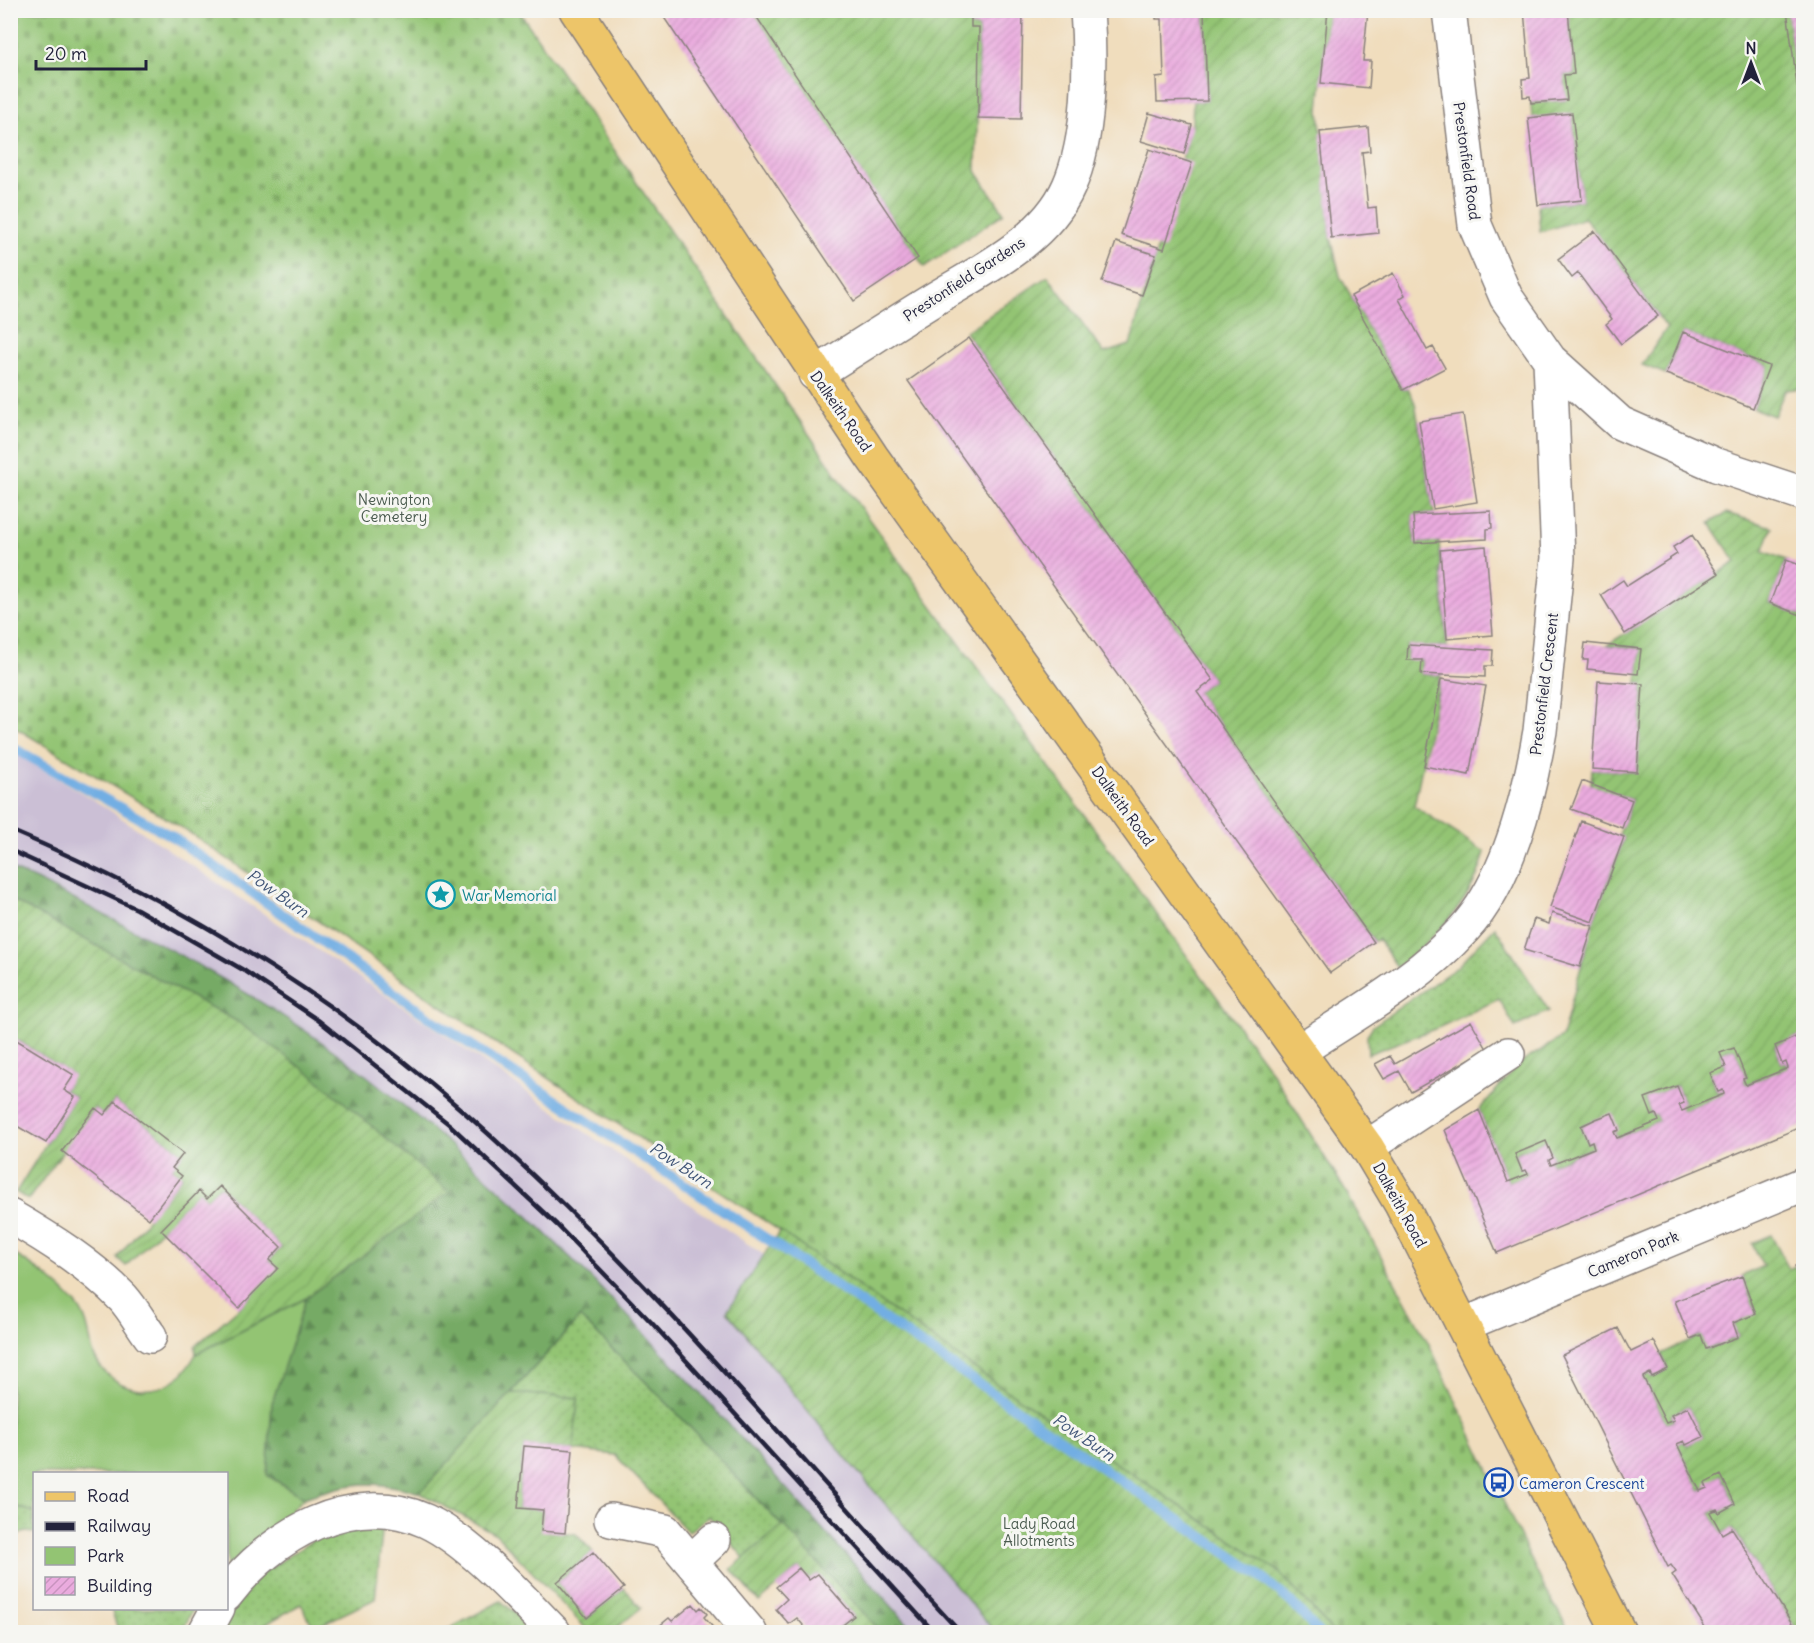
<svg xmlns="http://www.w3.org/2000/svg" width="1814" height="1643" font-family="Delius,sans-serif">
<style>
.railway{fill:#cbbfd5}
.grass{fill:url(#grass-dots);stroke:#5a7357;stroke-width:1.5}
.forest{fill:url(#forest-firs);stroke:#4c6650;stroke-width:1.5}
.cemetery{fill:url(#cemetery-stones);stroke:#5a7357;stroke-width:1.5}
.park{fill:#93c473;stroke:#5a7357;stroke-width:1.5}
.garden{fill:url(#garden-furrows);stroke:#5a7357;stroke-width:1.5}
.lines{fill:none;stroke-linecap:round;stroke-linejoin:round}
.stream{stroke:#72aee3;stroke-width:10}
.building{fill:url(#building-hatch)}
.minor-casing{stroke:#89807c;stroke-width:36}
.major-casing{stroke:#89807c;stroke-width:36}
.minor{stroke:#fff;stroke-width:33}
.major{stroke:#edc569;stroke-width:33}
.rail{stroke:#22223b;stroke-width:4.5}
.labels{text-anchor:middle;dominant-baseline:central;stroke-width:6;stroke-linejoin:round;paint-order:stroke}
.street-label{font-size:15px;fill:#22223b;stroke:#f6f6f2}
.park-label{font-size:15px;fill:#4a5b4f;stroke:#f6f6f2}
.culture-label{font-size:15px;fill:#0d838f;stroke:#f6f6f2;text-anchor:start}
.transit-label{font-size:15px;fill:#164399;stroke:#f6f6f2;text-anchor:start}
.water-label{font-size:16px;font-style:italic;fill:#3e5376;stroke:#f6f6f2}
</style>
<defs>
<pattern id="grass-dots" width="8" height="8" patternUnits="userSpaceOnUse" patternTransform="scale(1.5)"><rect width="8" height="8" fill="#93c473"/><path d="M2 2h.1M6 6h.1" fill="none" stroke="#7ea864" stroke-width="1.8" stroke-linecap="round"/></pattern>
<pattern id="forest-firs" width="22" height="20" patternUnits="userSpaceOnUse" patternTransform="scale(1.5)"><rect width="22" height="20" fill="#76aa65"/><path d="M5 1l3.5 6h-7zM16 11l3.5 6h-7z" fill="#608a54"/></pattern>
<pattern id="cemetery-stones" width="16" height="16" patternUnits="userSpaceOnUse" patternTransform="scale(1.5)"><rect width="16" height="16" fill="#93c473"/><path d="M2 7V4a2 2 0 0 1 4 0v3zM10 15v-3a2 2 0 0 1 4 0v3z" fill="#7ea864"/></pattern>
<pattern id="garden-furrows" width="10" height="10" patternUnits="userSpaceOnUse" patternTransform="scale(1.5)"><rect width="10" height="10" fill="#93c473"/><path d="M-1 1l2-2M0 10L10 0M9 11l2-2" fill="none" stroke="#7ea864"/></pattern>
<pattern id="building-hatch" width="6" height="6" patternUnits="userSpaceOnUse" patternTransform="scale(1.5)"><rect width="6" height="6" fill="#eaabde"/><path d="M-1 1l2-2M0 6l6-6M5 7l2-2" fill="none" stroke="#c893bf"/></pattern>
</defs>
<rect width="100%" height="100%" fill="#f6f6f2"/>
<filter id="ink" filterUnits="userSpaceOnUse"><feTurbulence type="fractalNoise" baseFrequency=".0167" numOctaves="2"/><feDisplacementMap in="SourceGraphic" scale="12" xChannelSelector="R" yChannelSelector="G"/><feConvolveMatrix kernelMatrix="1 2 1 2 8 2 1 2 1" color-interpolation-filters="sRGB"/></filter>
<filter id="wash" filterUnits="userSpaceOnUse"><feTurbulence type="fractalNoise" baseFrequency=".008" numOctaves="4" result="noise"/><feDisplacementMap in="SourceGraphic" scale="24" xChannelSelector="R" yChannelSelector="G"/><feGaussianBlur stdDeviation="1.35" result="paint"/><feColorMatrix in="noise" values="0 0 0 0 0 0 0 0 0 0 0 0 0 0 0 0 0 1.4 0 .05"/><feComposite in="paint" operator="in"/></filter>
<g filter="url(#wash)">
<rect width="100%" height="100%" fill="#f0ddbd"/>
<path class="railway" d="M10 751 102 805 425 1022 764 1255 727 1311 851 1464 995 1632H881L673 1409 593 1329 11 899Z"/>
<path class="grass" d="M1495 927 1549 1011 1515 1027 1499 999 1440 1027 1368 1054 1367 1035 1373 1026 1457 967Z
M580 1317 673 1409 783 1525 744 1558 709 1516 688 1532 615 1455 573 1450 578 1398 511 1393Z
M11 1505 34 1512V1533L26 1532 11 1537Z
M383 1524 375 1599 314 1628 301 1604 252 1632H215L258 1576 330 1529Z
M501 1601 537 1632H443Z
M111 1609V1608L193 1609 182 1632H119Z"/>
<path class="forest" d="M11 869 36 880C142 934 250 988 345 1059 560 1222 735 1433 915 1632H881L673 1409 580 1317 420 1493C373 1479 350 1482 304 1498L267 1475 272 1403 306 1298 324 1193 11 981Z"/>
<path class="cemetery" d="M10 11H519L841 481 1273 1074 1342 1185 1429 1344 1544 1587 1570 1632H1333L1278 1571 991 1380 780 1231 491 1040 181 827 11 725Z"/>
<path class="park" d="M11 1252C34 1266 56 1282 75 1303 87 1316 89 1333 92 1349 99 1375 126 1392 151 1389 173 1387 186 1372 196 1354L306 1298 272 1403 267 1475 304 1498 227 1570 226 1474H34V1512L11 1505Z"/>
<path class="garden" d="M752 11H971V27H979L976 171 1004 213 924 267Z
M1204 11H1328L1319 110 1331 238 1340 276 1403 390 1408 388 1415 403 1434 514 1413 515 1415 543 1439 542 1447 647 1407 646V659L1422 660 1421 674 1441 675 1414 806 1485 852C1473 902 1436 936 1397 967L1378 939 1374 942 1197 692 1213 680 965 332 1048 276 1104 353 1130 345 1192 125 1193 101H1207Z
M1568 11H1787L1801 111H1804V388L1785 390 1774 416 1753 408 1769 366 1683 332 1666 374 1642 365 1667 328 1585 218 1540 232 1538 205 1582 200 1572 114 1532 118 1531 103 1566 100 1564 75 1574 74Z
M1726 513 1772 527 1763 551 1786 560 1770 603 1804 616V1034L1775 1046 1782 1064 1786 1062 1788 1068 1746 1085 1743 1079 1746 1077 1734 1048 1720 1053 1726 1067 1710 1074 1717 1092 1723 1090 1724 1094 1682 1111 1679 1105 1684 1102 1677 1086 1645 1099 1652 1116 1656 1114 1659 1121 1617 1138 1614 1132 1596 1119 1581 1126 1588 1143 1592 1141 1594 1147 1551 1165 1549 1160 1553 1158 1545 1141 1515 1154 1522 1170H1526L1528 1174 1508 1182 1479 1110 1519 1064 1562 1037 1593 922 1624 838 1619 835 1632 800 1591 785 1592 769 1637 772 1643 684 1637 683 1641 649 1607 645 1736 562 1710 523Z
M10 899 238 1022 313 1076 449 1192 306 1298 196 1354 195 1346 239 1308 277 1268 269 1260 281 1247 220 1186 207 1199 199 1191 126 1266 117 1258 182 1176 172 1168 183 1154 115 1101 104 1115 95 1108 28 1200 16 1192 75 1097 64 1090 73 1075 11 1036Z
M780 1231 991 1380 1278 1571 1333 1632H995L851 1464 727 1311Z
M1771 1235 1789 1269 1795 1266 1803 1283V1426L1793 1432 1803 1451V1632H1792L1795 1628 1733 1528 1722 1534 1710 1512 1717 1509 1719 1513 1735 1504 1721 1475 1700 1491 1677 1444 1684 1441 1686 1445 1703 1437 1688 1407 1671 1415 1674 1420 1666 1423 1643 1377 1650 1373 1653 1377 1668 1369 1661 1354 1701 1335 1707 1349 1738 1337 1733 1323 1756 1313 1742 1276 1763 1266 1752 1243Z
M511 1393 578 1398 573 1450 524 1446 518 1508 543 1510 542 1530 576 1534 593 1552 557 1582 587 1618 624 1588 641 1608 611 1632H589L496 1534 420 1493Z
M783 1525 881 1632H834L854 1616 818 1574 809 1580 799 1568 759 1602 731 1569Z"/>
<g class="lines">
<path class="stream" d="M10 746 173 837 436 1022 773 1243 1259 1575 1291 1602 1318 1632"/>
</g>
<g id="blocks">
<path class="building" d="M659 10H752L918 258 854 301Z
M971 10H1023L1021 119 978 118 979 27H971Z
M1156 10H1204L1207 101 1157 102 1156 78 1164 77 1162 19H1156Z
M1328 10H1368L1363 61H1371L1369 88 1321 83Z
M1524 10H1568L1574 74 1564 75 1567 100 1531 103 1530 96 1523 97 1522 79 1530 78Z
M1787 10H1803V90L1798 91Z
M1149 113 1192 125 1184 154 1141 141Z
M1572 113 1582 200 1538 205 1528 118Z
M1368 127 1370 151 1362 152 1368 208 1376 207 1378 233 1331 238 1320 132Z
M1149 149 1192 163 1164 249 1121 235Z
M1595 231 1658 316 1621 344 1606 324 1612 319 1603 307 1578 273 1572 278 1558 259Z
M1116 242 1156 255 1142 295 1102 282Z
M1393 273 1405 295 1399 299 1427 350 1433 347 1445 368 1403 390 1351 296Z
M1683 332 1769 366 1753 408 1666 374Z
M969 338 1213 680 1197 692 1374 942 1330 973 908 381Z
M1463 414 1477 502 1433 509 1419 421Z
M1491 511 1492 528 1487 529V539L1415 543 1413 515Z
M1692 535 1718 574 1625 634 1601 595 1623 580 1627 586 1677 554 1673 547Z
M1486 546 1493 635 1447 639 1440 550Z
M1786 560 1803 566V616L1770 603Z
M1585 643 1641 649 1638 674 1587 669 1588 660H1583Z
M1408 645 1493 650 1492 666H1485V677L1421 674 1422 660H1407Z
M1441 679 1486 686 1469 775 1424 766Z
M1598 681 1643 684 1637 772 1592 769Z
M1582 781 1632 800 1622 828 1571 809Z
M1581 821 1624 837 1593 922 1550 907Z
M1552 913 1593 926 1580 967 1524 950 1534 919 1549 924Z
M1471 1021 1487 1049 1411 1092 1399 1071 1384 1079 1375 1064 1390 1056 1395 1064Z
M1803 1034V1126L1497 1253 1445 1130 1479 1110 1508 1182 1528 1174 1526 1170 1522 1171 1515 1154 1546 1141 1553 1158 1549 1160 1551 1165 1594 1148 1592 1141 1588 1143 1581 1126 1596 1119 1612 1113 1619 1130 1614 1132 1617 1138 1659 1121 1656 1114 1652 1116 1645 1098 1677 1086 1684 1103 1679 1105 1682 1111 1724 1094 1723 1090 1718 1092 1710 1073 1726 1067 1720 1053 1734 1048 1746 1078 1743 1079 1746 1085 1788 1068 1786 1062 1782 1064 1775 1046Z
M10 1036 74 1075 64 1090 75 1097 46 1143 10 1122Z
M115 1101 183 1154 172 1168 182 1176 149 1219 62 1151 95 1108 104 1115Z
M220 1186 281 1247 269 1260 278 1268 239 1308 161 1230 199 1191 207 1199Z
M1803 1261V1283L1795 1266Z
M1742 1276 1756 1314 1733 1323 1738 1337 1706 1349 1701 1335 1690 1339 1675 1301Z
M1618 1328 1631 1352 1654 1341 1668 1369 1652 1377 1650 1373 1643 1377 1666 1423 1674 1420 1671 1415 1688 1407 1703 1437 1686 1445 1684 1441 1677 1444 1700 1491 1707 1488 1705 1483 1721 1475 1735 1504 1719 1513 1717 1509 1710 1512 1722 1534 1732 1528 1795 1628 1791 1631 1792 1632H1708L1672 1575 1676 1572 1671 1565 1668 1567 1562 1355Z
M524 1446 573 1450 565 1533 541 1531 543 1510 518 1508Z
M593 1552 624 1588 587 1618 557 1582Z
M799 1568 809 1580 818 1574 854 1616 834 1632H809L797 1618 789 1624 776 1609 787 1599 776 1587Z
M693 1604 698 1610 701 1607 704 1610 707 1614 704 1617 717 1632H652L669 1618 672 1621Z"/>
</g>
</g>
<g filter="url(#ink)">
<use href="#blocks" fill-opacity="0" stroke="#89807c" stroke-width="1.5"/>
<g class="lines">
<defs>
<path id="minor" d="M1449 10 1475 225 1506 297 1550 360 1620 423 1716 465 1804 494
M815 374C854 350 892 325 931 301 980 271 1045 241 1069 186 1090 139 1091 61 1087 10
M1299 1051C1355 1014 1418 980 1464 929 1509 881 1529 795 1540 731L1558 558 1550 360
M1367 1147 1508 1054
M10 1216C50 1239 91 1265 123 1298 133 1309 141 1324 150 1336
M1463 1325 1804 1184
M611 1520 665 1531 750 1632
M692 1561 714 1540
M226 1595C270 1536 352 1487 426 1521 469 1541 521 1598 554 1632
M205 1632 218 1608"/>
<path id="major" d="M576 10 872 457 1367 1147 1401 1204 1619 1632"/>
</defs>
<use href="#minor" class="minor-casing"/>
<use href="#major" class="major-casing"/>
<use href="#minor" class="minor"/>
<use href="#major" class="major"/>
<path class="rail" d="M10 830C176 900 329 993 464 1112 644 1270 797 1457 960 1632
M10 850 137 909 245 971 318 1020 450 1125 557 1225 651 1322 934 1632"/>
</g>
</g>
<defs>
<symbol id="sight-ring" viewBox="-11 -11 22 22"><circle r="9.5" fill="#f6f6f2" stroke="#0f9aa8" stroke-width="1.5"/><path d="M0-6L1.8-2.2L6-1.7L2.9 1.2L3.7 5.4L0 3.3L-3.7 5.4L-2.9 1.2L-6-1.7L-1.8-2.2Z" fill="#0f9aa8"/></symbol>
<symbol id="bus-ring" viewBox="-11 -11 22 22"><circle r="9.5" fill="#f6f6f2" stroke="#1a4fb4" stroke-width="1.5"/><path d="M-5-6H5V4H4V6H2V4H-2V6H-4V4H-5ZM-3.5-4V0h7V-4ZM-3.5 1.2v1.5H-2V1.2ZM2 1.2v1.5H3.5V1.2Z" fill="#1a4fb4"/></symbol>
</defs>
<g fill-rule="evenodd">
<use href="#sight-ring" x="424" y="878" width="33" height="33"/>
<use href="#bus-ring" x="1482" y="1466" width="33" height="33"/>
</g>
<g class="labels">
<g class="street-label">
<text transform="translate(1467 161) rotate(82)">Prestonfield Road</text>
<text transform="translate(964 279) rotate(-33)">Prestonfield Gardens</text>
<text transform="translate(841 411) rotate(55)">Dalkeith Road</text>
<text transform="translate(1544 684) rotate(-83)">Prestonfield Crescent</text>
<text transform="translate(1123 806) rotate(54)">Dalkeith Road</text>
<text transform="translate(1400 1205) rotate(61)">Dalkeith Road</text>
<text transform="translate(1633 1254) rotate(-23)">Cameron Park</text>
</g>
<g class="park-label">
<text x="394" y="499">Newington<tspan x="394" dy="17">Cemetery</tspan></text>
<text x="1039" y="1523">Lady Road<tspan x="1039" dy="17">Allotments</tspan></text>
</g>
<g class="culture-label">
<text x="462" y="895">War Memorial</text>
</g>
<g class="transit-label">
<text x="1519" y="1483">Cameron Crescent</text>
</g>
<g class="water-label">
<text transform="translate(278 893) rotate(35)">Pow Burn</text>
<text transform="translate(681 1165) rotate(33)">Pow Burn</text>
<text transform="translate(1084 1437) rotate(34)">Pow Burn</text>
</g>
</g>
<rect width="1814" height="1643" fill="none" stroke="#f6f6f2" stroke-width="36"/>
<rect x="33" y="1472" width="195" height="138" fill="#f6f6f2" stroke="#a1a1a9" stroke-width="1.5"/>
<rect x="45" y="1492" width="30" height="9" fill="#edc569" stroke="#a1a1a9" stroke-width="1.5"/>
<text x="87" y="1502" font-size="18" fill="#22223b">Road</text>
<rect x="45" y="1522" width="30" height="9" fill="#22223b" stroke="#a1a1a9" stroke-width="1.5"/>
<text x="87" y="1532" font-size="18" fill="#22223b">Railway</text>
<rect x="45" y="1547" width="30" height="18" fill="#93c473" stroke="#a1a1a9" stroke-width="1.5"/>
<text x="87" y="1562" font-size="18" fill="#22223b">Park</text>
<rect x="45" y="1577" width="30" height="18" fill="url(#building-hatch)" stroke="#a1a1a9" stroke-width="1.5"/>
<text x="87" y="1592" font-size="18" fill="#22223b">Building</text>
<g transform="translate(1751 63)" stroke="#f6f6f2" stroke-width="4.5" paint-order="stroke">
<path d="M0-4.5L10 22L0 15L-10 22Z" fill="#22223b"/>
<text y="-9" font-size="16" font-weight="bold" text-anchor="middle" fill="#22223b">N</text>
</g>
<path d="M36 60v9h110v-9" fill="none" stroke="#22223b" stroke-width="3"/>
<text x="45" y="60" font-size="18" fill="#22223b" stroke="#f6f6f2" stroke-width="4.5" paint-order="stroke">20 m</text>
</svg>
